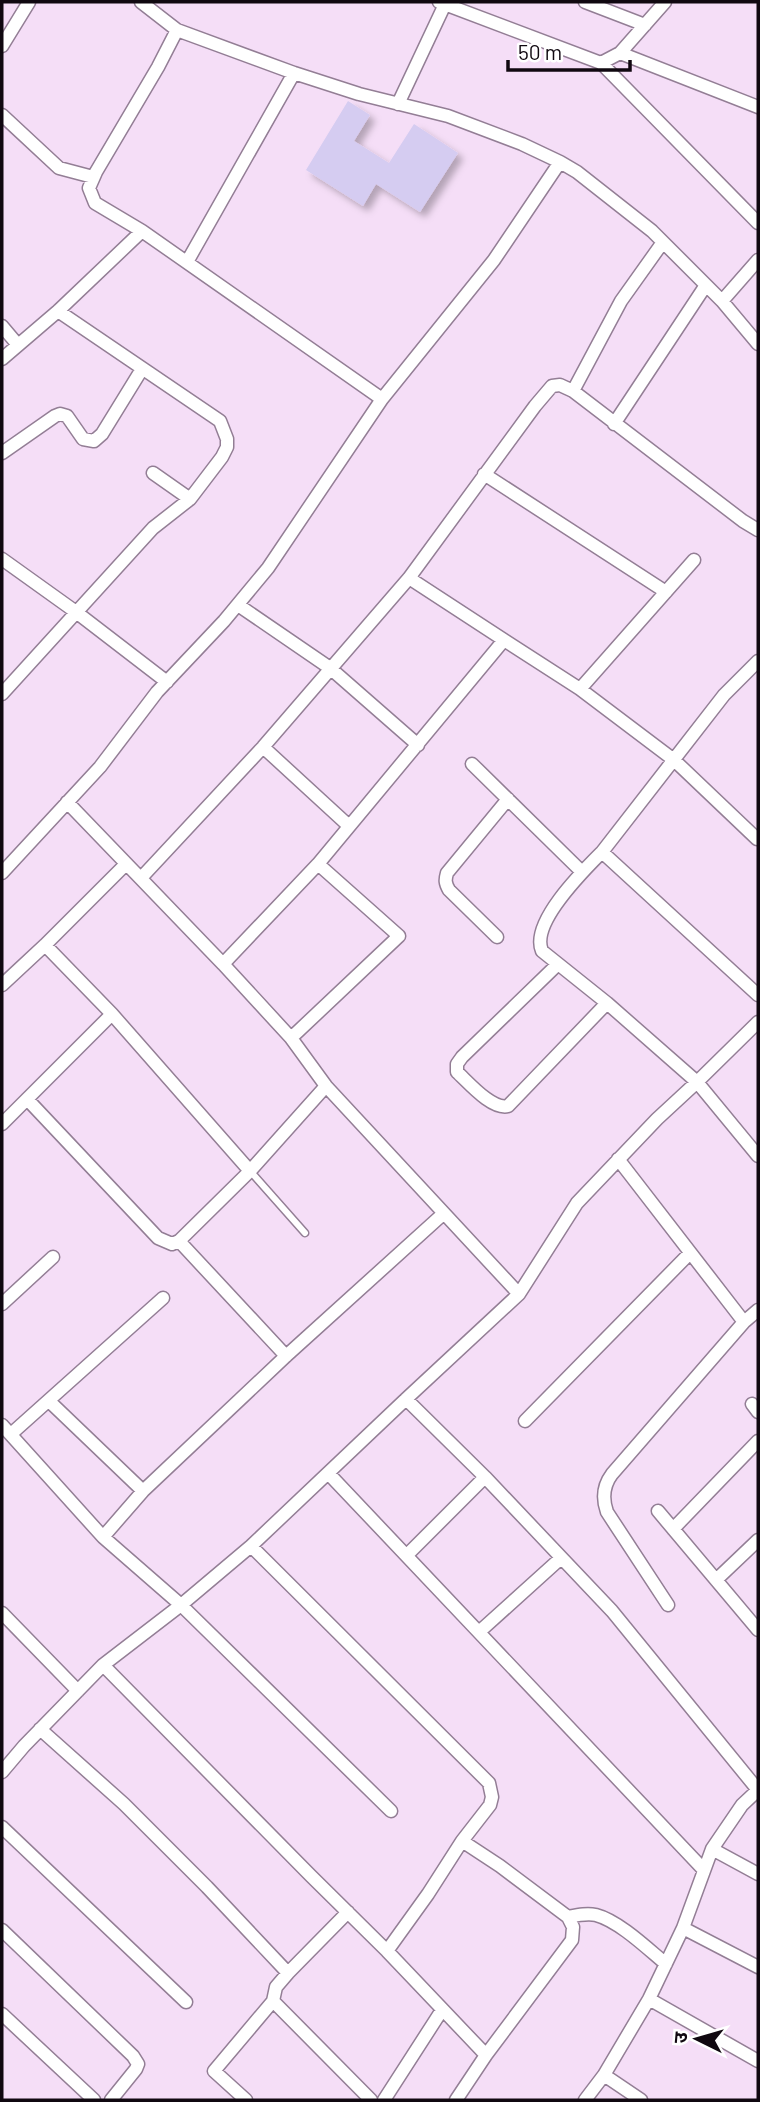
<svg xmlns="http://www.w3.org/2000/svg" width="760" height="2102" font-family="Barlow,'Noto Sans Devanagari',sans-serif">
<style>
.building{fill:#d5ccf1;filter:url(#shadow)}
.lines{fill:none;stroke-linecap:round;stroke-linejoin:round}
.lane-casing{stroke:#937e95;stroke-width:9}
.street-casing{stroke:#937e95;stroke-width:15}
.lane{stroke:#fff;stroke-width:6}
.street{stroke:#fff;stroke-width:12}
</style>
<defs>
<filter id="shadow"><feDropShadow dx="5.5" dy="5.5" stdDeviation="3.5" flood-color="#0004"/></filter>
</defs>
<rect width="100%" height="100%" fill="#f5def7"/>
<path class="building" d="M348 101 370 115 354 141 389 163 414 124 458 153 420 212 376 184 363 206 306 170Z"/>
<g class="lines">
<defs>
<path id="lane" d="M251 1172 305 1233"/>
<path id="street" d="M141 2 177 30 294 73 359 94 448 116 522 144 560 162 577 172 652 231 722 301
M439 2 601 63 620 53 665 2
M585 2 645 25
M2 46 29 2
M620 53 758 107
M601 63 758 223
M398 104 446 2
M2 115 59 168 93 177
M142 231 382 399
M758 260 722 301 758 344
M187 262 294 73
M2 326 18 345
M2 359 58 311 142 231 95 203 89 188 96 172 158 67 177 30
M573 391 743 521 758 530
M614 424 706 285
M2 453 55 416 60 414 67 416 83 439 94 441 102 434 142 369
M153 473 190 499
M484 474 666 592
M2 559 76 612 167 682
M409 578 504 640
M238 605 330 668 418 745
M758 661 724 695 602 852C583 871 530 923 542 951L607 1003 697 1082 758 1022
M580 689 694 560
M2 694 153 528 190 499 222 457 227 447V439L220 421 58 311
M263 747 349 826
M472 764 582 872
M67 802 223 964 291 1038 326 1086 519 1294
M602 852 758 995
M2 873 100 767 157 692 224 621 268 568 382 399 494 260 560 162
M141 878 263 747 409 578 535 406 552 386 560 385 573 391 621 301 663 242
M497 937 449 890C445 883 445 880 447 873L508 799
M223 964 318 864
M558 964 462 1057 457 1064V1072C469 1083 492 1110 508 1106L607 1003
M2 985 45 945 126 864
M291 1038 399 936 318 864 504 640 580 689 674 760 757 839 758 837
M27 1099 158 1238 172 1244 179 1241 250 1171 112 1014
M2 1124 112 1014 45 945
M618 1159 744 1322
M250 1171 326 1086
M179 1241 286 1356
M2 1304 53 1257
M406 1399 485 1477 612 1611 758 1790
M49 1401 143 1491
M752 1404 758 1412
M525 1421 690 1253
M2 1425 103 1537 143 1491 286 1356 443 1214
M11 1434 163 1298
M328 1473 704 1870
M658 1511 758 1630
M673 1529 758 1441
M103 1537 181 1605 391 1811
M251 1546 489 1783 492 1797 490 1805 462 1841
M407 1555 485 1477
M716 1580 758 1540
M668 1605 607 1512C602 1498 603 1486 612 1474L744 1322 758 1310
M2 1613 78 1691
M479 1632 561 1558
M103 1665 311 1876 387 1951 486 2055
M40 1729 124 1804 207 1887 288 1973 276 1987 273 2001 371 2100
M2 1772 24 1746 103 1665 181 1605 251 1546 406 1399 519 1294 577 1203 657 1119 697 1082 758 1156
M2 1827 186 2002
M712 1849 758 1874
M568 1917C578 1915 587 1913 596 1915 619 1921 648 1949 666 1964
M683 1928 758 1967
M2 1930 133 2056 138 2064 136 2069 111 2100
M387 1951 428 1894 462 1841 500 1866 568 1917 573 1927 572 1940 486 2055 456 2100
M288 1973 348 1912
M649 1999 758 2061
M2 2014 94 2100
M246 2100 214 2071 273 2001
M384 2100 442 2010
M585 2100 604 2075
M641 2100 604 2075 649 1999 683 1928 712 1849 742 1805 758 1790"/>
</defs>
<use href="#lane" class="lane-casing"/>
<use href="#street" class="street-casing"/>
<use href="#lane" class="lane"/>
<use href="#street" class="street"/>
</g>
<rect width="760" height="2102" fill="none" stroke="#100810" stroke-width="7"/>
<g transform="translate(697 2039) rotate(275)" stroke="#ffffff" stroke-width="5" paint-order="stroke">
<path d="M0-5L12 26L0 18L-12 26Z" fill="#100810"/>
<text y="-10" font-size="19" font-weight="bold" text-anchor="middle" fill="#100810">उ</text>
</g>
<path d="M508 60v10h122v-10" fill="none" stroke="#100810" stroke-width="3.5"/>
<text x="518" y="60" font-size="21" fill="#100810" stroke="#ffffff" stroke-width="5" paint-order="stroke">50 m</text>
</svg>
